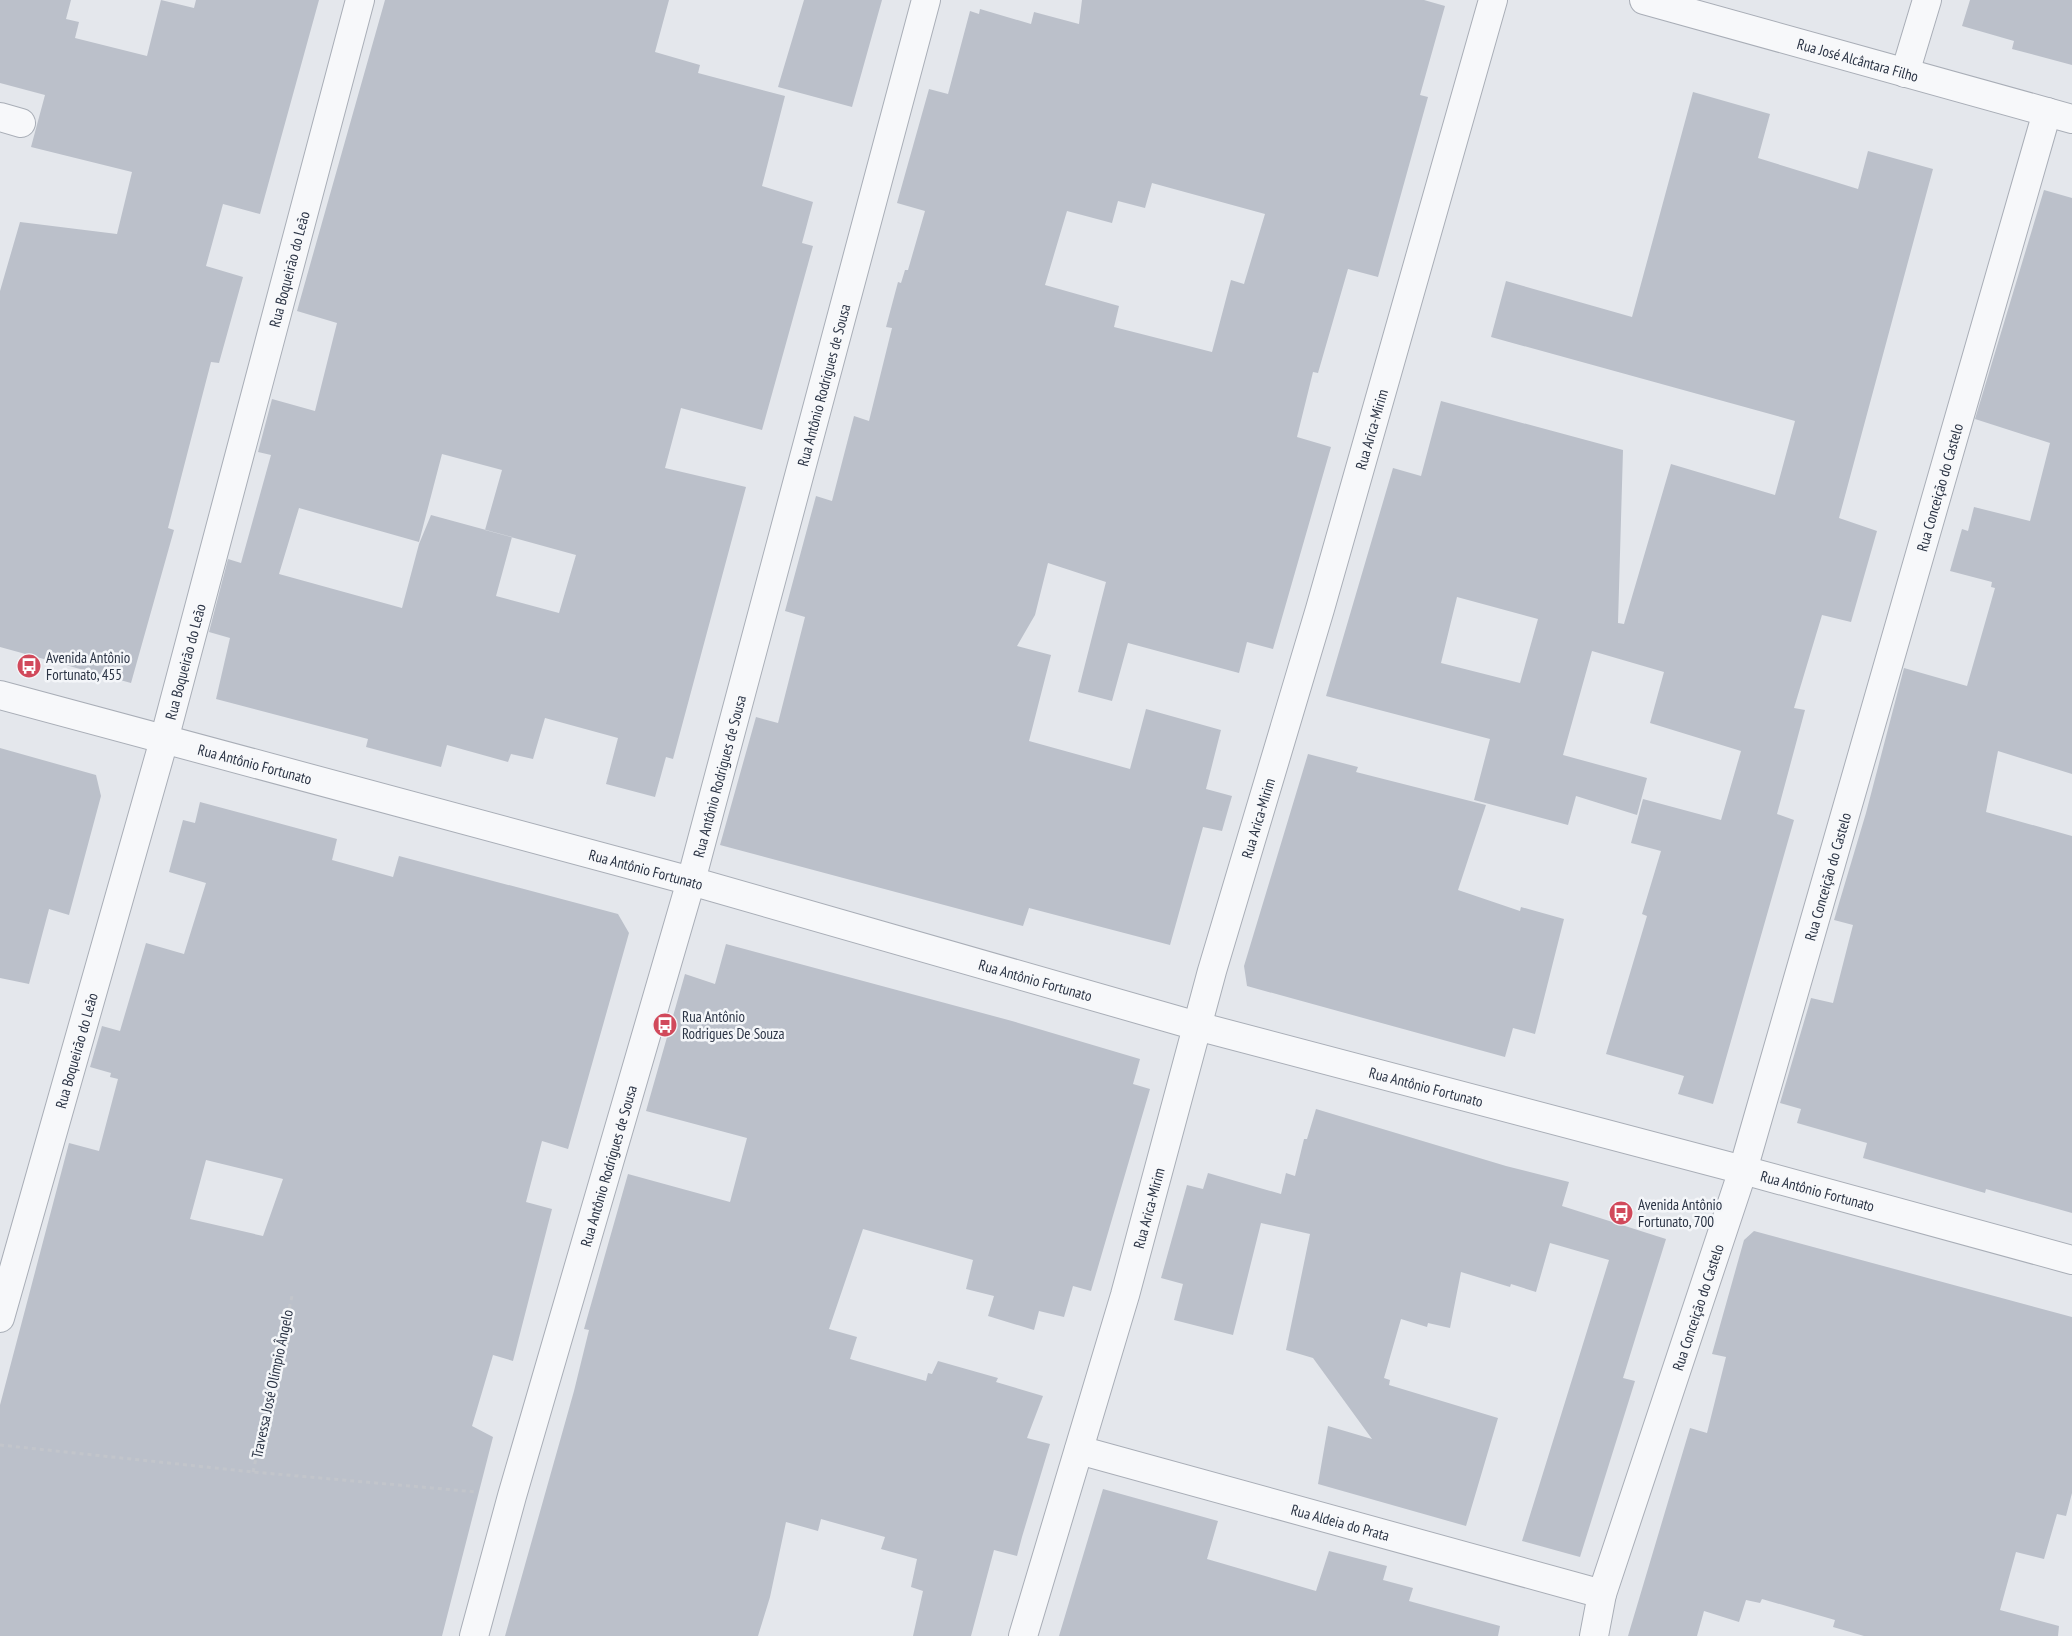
<svg xmlns="http://www.w3.org/2000/svg" width="2072" height="1636" font-family="'PT Sans Narrow',sans-serif">
<style>
.building{fill:#bbc0ca;fill-rule:evenodd}
.lines{fill:none;stroke-linecap:round;stroke-linejoin:round}
.minor-casing{stroke:#a9aeb7;stroke-width:30}
.path{stroke:#c2c5cb;stroke-width:3;stroke-dasharray:4 4;stroke-linecap:butt}
.minor{stroke:#f7f8fa;stroke-width:28}
.labels{text-anchor:middle;dominant-baseline:central;stroke-width:5;stroke-linejoin:round;paint-order:stroke}
.street-label{font-size:15px;fill:#2b3445;stroke:#f4f6f9}
.poi-label{font-size:15px;fill:#2b3445;stroke:#f4f6f9;text-anchor:start}
</style>
<rect width="100%" height="100%" fill="#e4e7ec"/>
<path class="building" d="M0 0H71L66 19 79 22 75 38 147 56 161 0 194 8 196 0H319L260 214 223 204 206 266 243 277 219 363 211 362 168 528 174 530 131 683 0 647V291L20 222 117 234 132 172 31 147 45 95 0 83Z
M385 0H669L655 52 700 65 698 73 785 96 762 186 813 202 802 243 813 246 762 430 681 408 665 468 746 487 673 759 666 757 655 797 606 784 618 738 545 718 533 759 511 754 508 762 447 745 441 767 366 747 368 739 216 699 230 638 209 632 228 559 241 563 271 455 258 452 272 399 315 411 337 323 297 311ZM442 454 502 470 485 530 576 555 559 613 496 596 512 537 431 515 419 544 402 608 279 574 299 508 419 542Z
M804 0H882L852 107 778 87Z
M1082 0H1424L1445 6 1420 95 1428 97 1378 277 1348 269 1318 373 1313 372 1297 437 1331 447 1273 649 1247 642 1239 673 1128 643 1112 701 1078 692 1106 582 1048 563 1035 615 1017 646 1051 655 1029 741 1130 769 1146 709 1221 730 1206 789 1232 796 1222 831 1203 827 1170 945 1029 908 1023 926 720 845 756 717 778 723 805 617 785 611 816 496 832 501 854 416 869 421 892 328 886 327 898 282 901 283 905 270H908L925 211 897 203 929 89 948 94 970 11 979 14 980 9 1031 24 1034 12 1079 24ZM1152 183 1265 214 1244 284 1231 280 1212 352 1114 327 1119 306 1045 285 1067 211 1112 223 1118 201 1145 208Z
M1970 0H2072V65L2012 49 2014 41 1962 26Z
M1693 92 1770 114 1758 158 1858 189 1868 151 1933 169 1839 518 1877 531 1851 622 1822 615 1794 708 1805 710 1777 814 1794 820 1713 1104 1678 1094 1684 1076 1606 1054 1647 916 1642 914 1661 851 1631 843 1643 799 1721 820 1741 751 1650 723 1664 672 1592 651 1563 755 1647 778 1637 815 1576 796 1568 825 1474 800 1490 739 1326 696 1393 468 1421 476 1441 401 1623 450 1618 623 1624 624 1671 464 1775 495 1795 421 1491 337 1506 281 1632 317ZM1457 597 1538 619 1520 683 1441 663Z
M2044 190 2072 198V774L1998 751 1986 812 2072 836V1213L1986 1189 1985 1193 1863 1158 1867 1143 1797 1123 1801 1109 1780 1103 1811 998 1833 1003 1853 925 1834 920 1866 813 1904 668 1967 686 1995 588 1991 587 1992 582 1950 571 1962 529 1968 531 1974 507 2030 521 2050 443 1975 419Z
M0 748 96 775 101 796 69 915 49 909 29 984 0 978Z
M1308 754 1358 767 1356 772 1486 805 1458 890 1520 911 1521 907 1564 919 1535 1034 1513 1028 1505 1057 1247 986 1244 966Z
M200 802 337 839 332 860 393 877 399 856 618 914 629 933 568 1149 542 1141 526 1202 552 1209 513 1361 493 1355 472 1426 493 1437 442 1636H0V1405L69 1143 99 1151 118 1079 110 1077 111 1073 90 1067 102 1026 120 1031 146 943 184 954 206 883 169 872 183 820 195 823ZM206 1160 283 1179 263 1236 190 1219Z
M726 944 1012 1021 1140 1059 1133 1084 1150 1089 1091 1291 1073 1286 1064 1317 1039 1311 1034 1330 988 1316 994 1296 966 1289 973 1260 863 1229 829 1329 857 1337 850 1359 926 1381 928 1373 932 1374 938 1361 998 1378 996 1382 1043 1396 1027 1438 1050 1444 1022 1537 1017 1556 994 1550 971 1636H913L923 1591 911 1587 917 1559 881 1549 885 1537 821 1519 818 1531 786 1522 770 1597 758 1636H505L574 1391 589 1330 584 1329 628 1174 730 1202 747 1138 646 1111 685 974 715 984Z
M1316 1109 1506 1166 1569 1182 1562 1206 1666 1239 1623 1378 1635 1381 1580 1557 1522 1541 1609 1260 1550 1243 1536 1292 1511 1284 1510 1287 1461 1272 1450 1328 1428 1323 1427 1327 1401 1319 1384 1378 1390 1380 1389 1385 1498 1418 1466 1526 1318 1484 1328 1426 1372 1439 1313 1358 1286 1350 1310 1234 1261 1223 1233 1335 1174 1320 1183 1284 1161 1278 1187 1185 1203 1189 1208 1173 1281 1194 1286 1173 1295 1176 1304 1139H1307Z
M1754 1231 2072 1317V1493L2066 1516 2057 1514 2044 1559 2016 1552 2000 1610 2059 1626 2058 1636H1864L1833 1627 1835 1620 1762 1599 1760 1603 1746 1600 1739 1622 1704 1611 1697 1636H1628L1690 1428 1707 1433 1726 1357 1712 1354 1744 1240Z
M1103 1489 1218 1521 1207 1559 1316 1591 1329 1551 1387 1566 1383 1580 1413 1588 1409 1601 1500 1626 1498 1636H1059Z"/>
<g class="lines">
<defs>
<g id="minor">
<path id="s1" d="M1644 0 2072 119"/>
<path d="M1905 73 1927 0"/>
<path d="M0 117 21 123"/>
<path id="s2" d="M0 695 691 881 1197 1026 1743 1170 2072 1260"/>
<path id="s3" d="M0 1318 164 740 360 0"/>
<path id="s4" d="M1079 1450 1602 1594"/>
<path id="s5" d="M474 1636 512 1496 691 881 926 0"/>
<path id="s6" d="M1023 1636 1125 1295 1212 971 1320 609 1493 0"/>
<path id="s7" d="M1594 1636 1602 1594 1743 1170 2047 112"/>
</g>
</defs>
<use href="#minor" class="minor-casing"/>
<path class="path" d="M0 1445 253 1472 477 1492
M253 1472 292 1296"/>
<use href="#minor" class="minor"/>
</g>
<defs>
<symbol id="bus-disc" viewBox="-11 -11 22 22"><circle r="9.5" fill="#d1495b" stroke="#f4f6f9"/><path d="M-5-6H5V4H4V6H2V4H-2V6H-4V4H-5ZM-3.5-4V0h7V-4ZM-3.5 1.2v1.5H-2V1.2ZM2 1.2v1.5H3.5V1.2Z" fill="#fff"/></symbol>
</defs>
<g fill-rule="evenodd">
<use href="#bus-disc" x="15" y="652" width="28" height="28"/>
<use href="#bus-disc" x="651" y="1011" width="28" height="28"/>
<use href="#bus-disc" x="1607" y="1199" width="28" height="28"/>
</g>
<g class="labels">
<g class="street-label">
<text stroke="none"><textPath href="#s1" startOffset="222">Rua José Alcântara Filho</textPath></text>
<text stroke="none"><textPath href="#s3" startOffset="1088">Rua Boqueirão do Leão</textPath></text>
<text stroke="none"><textPath href="#s5" startOffset="1299">Rua Antônio Rodrigues de Sousa</textPath></text>
<text stroke="none"><textPath href="#s6" startOffset="1256">Rua Arica-Mirim</textPath></text>
<text stroke="none"><textPath href="#s7" startOffset="1200">Rua Conceição do Castelo</textPath></text>
<text stroke="none"><textPath href="#s3" startOffset="682">Rua Boqueirão do Leão</textPath></text>
<text stroke="none"><textPath href="#s2" startOffset="264">Rua Antônio Fortunato</textPath></text>
<text stroke="none"><textPath href="#s5" startOffset="894">Rua Antônio Rodrigues de Sousa</textPath></text>
<text stroke="none"><textPath href="#s6" startOffset="851">Rua Arica-Mirim</textPath></text>
<text stroke="none"><textPath href="#s2" startOffset="669">Rua Antônio Fortunato</textPath></text>
<text stroke="none"><textPath href="#s7" startOffset="795">Rua Conceição do Castelo</textPath></text>
<text stroke="none"><textPath href="#s2" startOffset="1074">Rua Antônio Fortunato</textPath></text>
<text stroke="none"><textPath href="#s3" startOffset="278">Rua Boqueirão do Leão</textPath></text>
<text stroke="none"><textPath href="#s2" startOffset="1479">Rua Antônio Fortunato</textPath></text>
<text stroke="none"><textPath href="#s5" startOffset="489">Rua Antônio Rodrigues de Sousa</textPath></text>
<text stroke="none"><textPath href="#s2" startOffset="1884">Rua Antônio Fortunato</textPath></text>
<text stroke="none"><textPath href="#s6" startOffset="446">Rua Arica-Mirim</textPath></text>
<text stroke="none"><textPath href="#s7" startOffset="345">Rua Conceição do Castelo</textPath></text>
<text transform="translate(272 1384) rotate(-78)">Travessa José Olímpio Ângelo</text>
<text stroke="none"><textPath href="#s4" startOffset="271">Rua Aldeia do Prata</textPath></text>
</g>
<g class="poi-label">
<text x="46" y="657">Avenida Antônio<tspan x="46" dy="17">Fortunato, 455</tspan></text>
<text x="682" y="1016">Rua Antônio<tspan x="682" dy="17">Rodrigues De Souza</tspan></text>
<text x="1638" y="1204">Avenida Antônio<tspan x="1638" dy="17">Fortunato, 700</tspan></text>
</g>
</g>
</svg>
